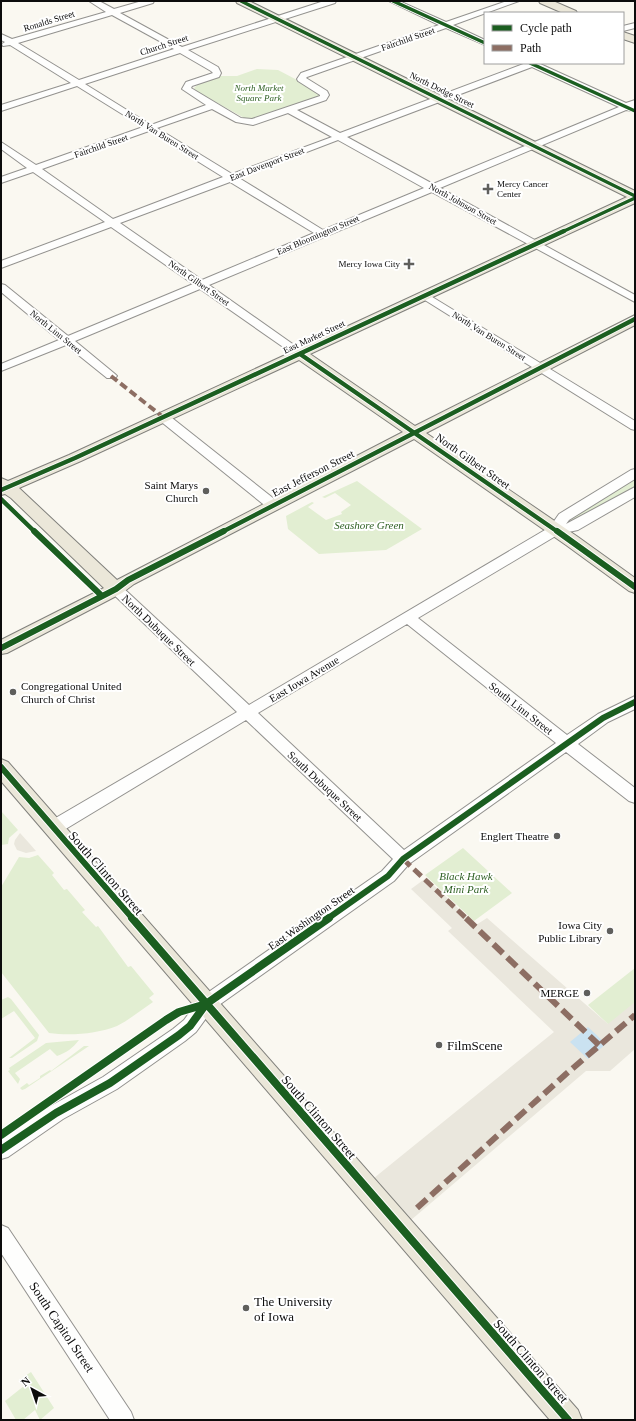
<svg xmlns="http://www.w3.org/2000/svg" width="636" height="1421" font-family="Georgia,serif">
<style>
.green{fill:#e2eed2}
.plaza{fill:#eae7dd}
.water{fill:#cae2f1}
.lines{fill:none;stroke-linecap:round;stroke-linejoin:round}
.minor-casing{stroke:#93928f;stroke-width:2}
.major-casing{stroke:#80807c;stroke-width:2}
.minor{fill:#fefefd;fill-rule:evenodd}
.major{fill:#ebe7d9;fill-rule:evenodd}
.quiet-far2{stroke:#8d6e63;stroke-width:4;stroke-dasharray:8 4;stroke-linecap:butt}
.quiet-far1{stroke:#8d6e63;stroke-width:5;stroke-dasharray:10 5;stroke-linecap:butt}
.quiet{stroke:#8d6e63;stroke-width:6;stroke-dasharray:13 6;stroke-linecap:butt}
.cycleway-far3-casing{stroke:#fff;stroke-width:5}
.cycleway-far2-casing{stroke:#fff;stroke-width:6}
.cycleway-far1-casing{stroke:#fff;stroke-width:8}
.cycleway-casing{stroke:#fff;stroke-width:10}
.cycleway-far3{stroke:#1b5e20;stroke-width:3.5}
.cycleway-far2{stroke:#1b5e20;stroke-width:4.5}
.cycleway-far1{stroke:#1b5e20;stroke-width:6}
.cycleway{stroke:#1b5e20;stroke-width:8}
.poi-dot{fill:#5f5f5c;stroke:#fff;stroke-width:1.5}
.labels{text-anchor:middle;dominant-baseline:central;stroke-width:4;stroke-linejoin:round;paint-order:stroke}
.far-street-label{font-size:9px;fill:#0c0c0c;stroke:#fff}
.far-park-label{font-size:9px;font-style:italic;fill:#2d5f22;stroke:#fff}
.far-poi-label{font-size:9px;fill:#0c0c0c;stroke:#fff;text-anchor:start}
.street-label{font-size:11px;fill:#0c0c0c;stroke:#fff}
.poi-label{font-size:11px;fill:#0c0c0c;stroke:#fff;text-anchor:end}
.park-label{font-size:11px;font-style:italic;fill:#2d5f22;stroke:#fff}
.near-street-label{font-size:13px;fill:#0c0c0c;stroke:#fff}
.near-poi-label{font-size:13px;fill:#0c0c0c;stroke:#fff;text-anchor:start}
</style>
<rect width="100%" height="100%" fill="#faf8f1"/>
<path class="green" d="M257 69 278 70 320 92 322 95 257 119H246L196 91 194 88 197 85 221 76H237Z
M635 476V487L575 523 571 524 567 522 566 517Z
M357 481 422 529 386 550 319 554 288 529 286 516 312 502 314 503 308 507 326 520 342 514 341 512 351 505 335 493 325 498 322 497Z
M1 811 18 830 9 838 8 844 1 845Z
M463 848 512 893 474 921 425 875Z
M38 855 54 873 52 875 64 890 67 889 85 910 82 912 96 927 98 926 128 967 131 966 154 994 149 998 153 1002C141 1010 129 1020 117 1026 97 1034 70 1036 49 1033L1 972V887L19 857 29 858Z
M635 968V1006L610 1026 588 1005Z
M8 997 11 999 39 1035 37 1041 12 1058H9L35 1038 14 1011 1 1019V1000Z
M79 1040C73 1048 66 1053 57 1056L50 1049 15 1073 20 1079 18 1084 8 1071 10 1070 9 1068 46 1043Z
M84 1046H89L25 1089 22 1090 20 1088 27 1083 29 1085 40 1078V1076L50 1070 51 1071Z
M31 1372 54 1408 40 1420 35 1410 23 1420H16L5 1401 29 1382 25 1376Z"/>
<path class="plaza" d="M20 833 29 843 36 851 26 853 17 850 14 844 15 840Z
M426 878 476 925 487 918 608 1024 635 1002V1049L610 1071H586L411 1220 374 1178 554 1032 448 931 452 928 411 889Z"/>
<path class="water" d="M588 1027 606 1044 588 1059 570 1042Z"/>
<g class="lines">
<defs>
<path id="minor" d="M89 1H99L114 9 142 1H154L153 3 120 13 182 47 324 1H336L335 3 188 50 218 67 221 73 219 77 192 86 191 88 241 118 252 119 320 96V95L298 81 297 79 301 73 439 25 389 1H399L446 22 507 1H519L453 25 485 40V45L446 28 307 77 306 78 327 91 329 95 326 100 297 110 340 133 526 63H538L626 103 635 100 634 111 626 110 440 188 635 295V302L432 192 209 285 304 352 306 354 304 356H296L200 289 75 341 115 374 117 376 115 378H107L66 345 1 371V364L59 340 1 292V284L5 285 68 336 193 284 111 227 1 268V261L105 222 33 172 1 183V177L27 168 1 149V142L36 165 143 127 77 86 1 111V105L71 83 10 45 3 46 2 44 5 42 1 40V34L12 39 106 12ZM112 15 174 49 79 80 18 43ZM180 53 211 71 213 73 186 82 182 89 206 105 151 125 85 84ZM532 67 619 107 433 184 347 137ZM212 109 236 122 253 125 288 113 332 137 232 174 157 128ZM149 131 223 177 113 219 42 169ZM338 140 424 188 323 230 239 178ZM230 182 314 233 202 280 120 223Z
M635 23V28L623 31V26Z
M424 292 635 421V430L631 429 420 297 419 295 420 293Z
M163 413 167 414 278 502 279 505 278 508 273 509 268 508 159 420 157 417 159 414Z
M635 469V479L569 520 566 524 635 487V497L578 530 559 534 418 618 567 735 598 714 635 696V709L608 722 578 744 635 788V803L629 801 566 752 409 864 394 881 212 1010 196 1032 185 1041 117 1089 63 1119 8 1157 1 1159V1139L49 1107 103 1077 173 1029 184 1020 200 998 382 871 393 859 246 720 59 833 53 834 47 833 45 828 47 823 237 712 111 592 109 589 111 586 116 584 121 586 249 705 550 527 559 514 631 470ZM407 624 556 743 404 850 258 713Z
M1 1225 8 1228 131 1412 134 1420H110L1 1253Z"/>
<path id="major" d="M236 1H249L635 191V203L310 354 415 426 635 315V325L426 433 578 537 635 578V593L629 591 566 545 414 439 134 584 122 593 7 653 1 654V640L104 588 11 498 5 494 1 495V478L8 481 69 455 627 197 237 3ZM299 360 403 432 117 580 19 488 81 461Z
M539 1H553L576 11 577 13H563L540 3Z
M623 32 635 36V43L623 39Z
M1 759 8 762 578 1410 582 1420H550L1 781Z"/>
</defs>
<use href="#minor" class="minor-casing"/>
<use href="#major" class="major-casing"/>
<use href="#minor" class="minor"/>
<use href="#major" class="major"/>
<path class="quiet-far2" d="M111 376 163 417"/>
<path class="quiet-far1" d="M403 859 467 919"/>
<path class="quiet" d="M466 918 599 1045
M417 1208 566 1074 635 1015"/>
<defs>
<path id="cycleway-far3" d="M241 1 635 196
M393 1 485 43
M530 63 635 111
M562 232 635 198"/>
<path id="cycleway-far2" d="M300 354 558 532
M1 490 75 458 564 231
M1 499 35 532
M222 532 635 319"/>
<path id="cycleway-far1" d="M34 531 102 596
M557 531 635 587
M1 648 116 589 128 580 224 531
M1 767 133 919
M327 919 388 876 403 859 603 718 635 702"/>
<path id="cycleway" d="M132 918 568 1420
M1 1135 166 1020 179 1012 206 1004 329 918
M1 1150 56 1113 110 1083 179 1035 190 1026 206 1004"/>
</defs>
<use href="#cycleway-far3" class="cycleway-far3-casing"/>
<use href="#cycleway-far2" class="cycleway-far2-casing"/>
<use href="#cycleway-far1" class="cycleway-far1-casing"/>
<use href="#cycleway" class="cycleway-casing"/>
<use href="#cycleway-far3" class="cycleway-far3"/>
<use href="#cycleway-far2" class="cycleway-far2"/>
<use href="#cycleway-far1" class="cycleway-far1"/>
<use href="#cycleway" class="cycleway"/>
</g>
<g class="poi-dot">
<path d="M486 183h4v4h4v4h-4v4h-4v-4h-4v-4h4z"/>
<path d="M407 258h4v4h4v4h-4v4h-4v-4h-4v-4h4z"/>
<circle cx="206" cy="491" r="4"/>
<circle cx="13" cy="692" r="4"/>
<circle cx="557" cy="836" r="4"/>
<circle cx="610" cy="931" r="4"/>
<circle cx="587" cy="993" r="4"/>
<circle cx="439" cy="1045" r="4"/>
<circle cx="246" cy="1308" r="4"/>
</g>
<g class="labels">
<g class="far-street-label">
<text transform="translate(49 21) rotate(-17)">Ronalds Street</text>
<text transform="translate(408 39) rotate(-19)">Fairchild Street</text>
<text transform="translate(164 45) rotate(-18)">Church Street</text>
<text transform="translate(442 90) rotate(26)">North Dodge Street</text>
<text transform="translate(162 135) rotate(32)">North Van Buren Street</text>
<text transform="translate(101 146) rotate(-19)">Fairchild Street</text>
<text transform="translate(267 164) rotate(-21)">East Davenport Street</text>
<text transform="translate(463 204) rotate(29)">North Johnson Street</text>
<text transform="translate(318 235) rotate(-23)">East Bloomington Street</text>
<text transform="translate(199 283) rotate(35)">North Gilbert Street</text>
<text transform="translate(56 332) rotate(39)">North Linn Street</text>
<text transform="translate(489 336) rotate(32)">North Van Buren Street</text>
<text transform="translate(314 337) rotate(-25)">East Market Street</text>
</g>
<g class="far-park-label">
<text x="259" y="88">North Market<tspan x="259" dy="10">Square Park</tspan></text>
</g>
<g class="far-poi-label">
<text x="497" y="184">Mercy Cancer<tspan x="497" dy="10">Center</tspan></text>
<text x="400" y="264" text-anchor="end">Mercy Iowa City</text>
</g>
<g class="street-label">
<text transform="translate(473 461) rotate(35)">North Gilbert Street</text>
<text transform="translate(313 473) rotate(-27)">East Jefferson Street</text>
<text transform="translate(159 630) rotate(44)">North Dubuque Street</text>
<text transform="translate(304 679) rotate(-31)">East Iowa Avenue</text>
<text transform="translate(521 708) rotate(38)">South Linn Street</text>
<text transform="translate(325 786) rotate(43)">South Dubuque Street</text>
<text transform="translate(311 918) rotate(-35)">East Washington Street</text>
</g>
<g class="poi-label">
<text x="198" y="485">Saint Marys<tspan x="198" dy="13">Church</tspan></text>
<text x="21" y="686" text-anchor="start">Congregational United<tspan x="21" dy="13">Church of Christ</tspan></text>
<text x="549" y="836">Englert Theatre</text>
<text x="602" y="925">Iowa City<tspan x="602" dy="13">Public Library</tspan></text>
<text x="579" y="993">MERGE</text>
</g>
<g class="park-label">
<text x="369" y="525">Seashore Green</text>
<text x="466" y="876">Black Hawk<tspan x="466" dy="13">Mini Park</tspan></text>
</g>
<g class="near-street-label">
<text transform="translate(106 873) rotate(49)">South Clinton Street</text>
<text transform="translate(319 1117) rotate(49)">South Clinton Street</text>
<text transform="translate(62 1327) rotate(56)">South Capitol Street</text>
<text transform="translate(531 1361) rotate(49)">South Clinton Street</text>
</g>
<g class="near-poi-label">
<text x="447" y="1045">FilmScene</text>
<text x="254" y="1301">The University<tspan x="254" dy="15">of Iowa</tspan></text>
</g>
</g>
<rect width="636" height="1421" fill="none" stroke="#0c0c0c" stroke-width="4"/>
<rect x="484" y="12" width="140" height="52" fill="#ffffff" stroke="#9e9e9e"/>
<rect x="492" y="25" width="20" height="6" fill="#1b5e20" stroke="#9e9e9e"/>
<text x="520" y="32" font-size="12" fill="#0c0c0c">Cycle path</text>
<rect x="492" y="45" width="20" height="6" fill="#8d6e63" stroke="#9e9e9e"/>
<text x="520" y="52" font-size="12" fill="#0c0c0c">Path</text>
<g transform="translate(32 1389) rotate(320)" stroke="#ffffff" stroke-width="3" paint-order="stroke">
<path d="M0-3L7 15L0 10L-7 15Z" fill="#0c0c0c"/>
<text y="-6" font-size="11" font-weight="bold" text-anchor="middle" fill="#0c0c0c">N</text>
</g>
</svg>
